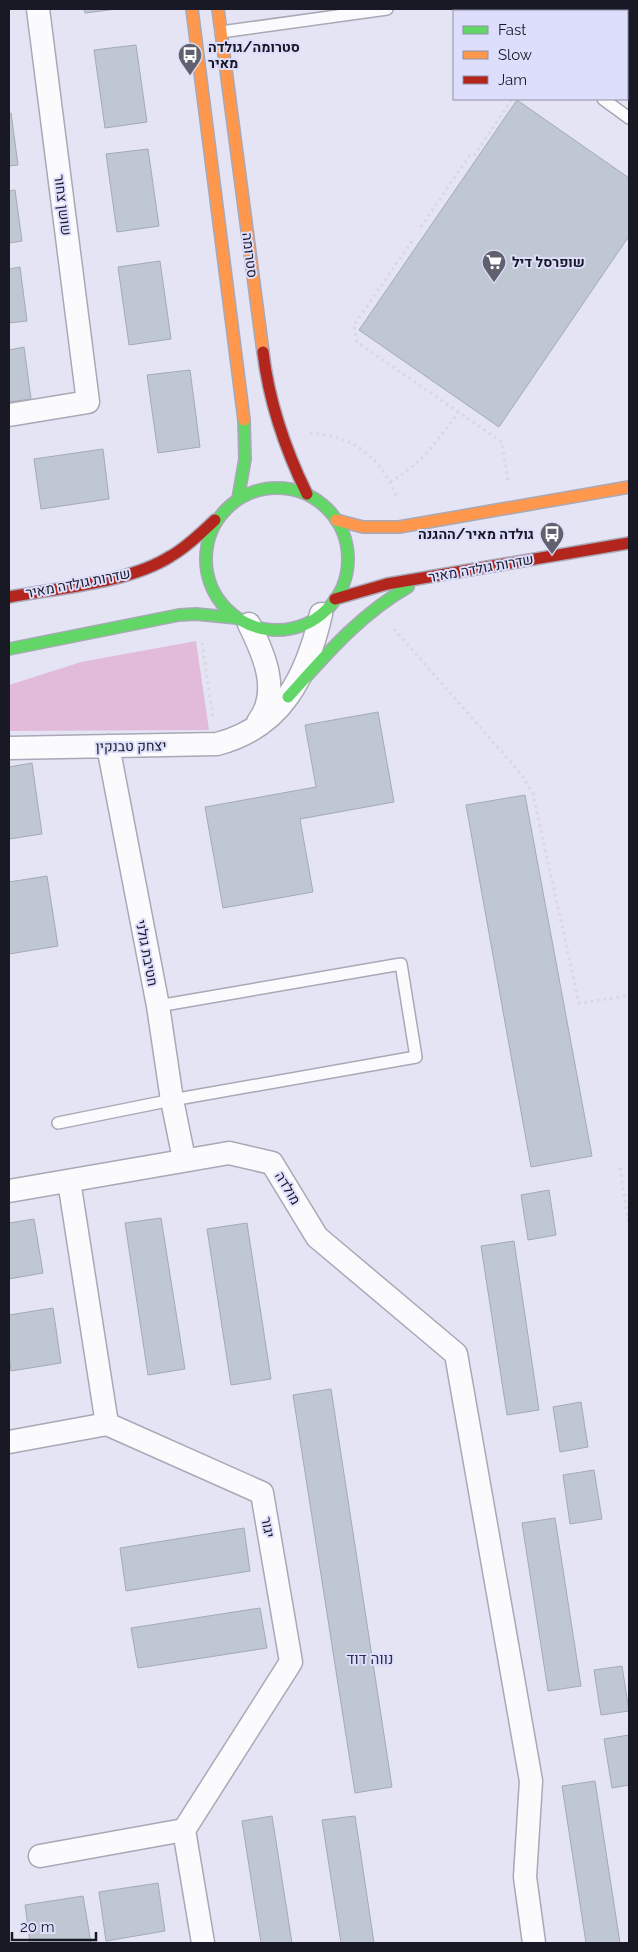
<svg xmlns="http://www.w3.org/2000/svg" width="638" height="1952" font-family="Raleway,Heebo,sans-serif">
<style>
.park{fill:#e3bbda}
.building{fill:#bfc7d2;stroke:#a3abb5}
.lines{fill:none;stroke-linecap:round;stroke-linejoin:round}
.lane-casing{stroke:#a8a8b6;stroke-width:14}
.street-casing{stroke:#a8a8b6;stroke-width:25}
.fast-casing{stroke:#a8a8b6;stroke-width:14}
.slow-casing{stroke:#a8a8b6;stroke-width:14}
.jam-casing{stroke:#a8a8b6;stroke-width:14}
.path{stroke:#d8d8de;stroke-width:3;stroke-dasharray:2.5 4;stroke-linecap:butt}
.lane{stroke:#fbfbfe;stroke-width:11}
.street{stroke:#fbfbfe;stroke-width:22}
.fast{stroke:#63d668;stroke-width:11}
.slow{stroke:#ff974d;stroke-width:11}
.jam{stroke:#b3261e;stroke-width:11}
.labels{text-anchor:middle;dominant-baseline:central;stroke-width:4;stroke-linejoin:round;paint-order:stroke}
.poi-label{font-size:14px;font-weight:bold;fill:#191926;stroke:#dddefc;text-anchor:start}
.street-label{font-size:14px;fill:#191926;stroke:#dddefc}
.neighbourhood-label{font-size:15px;fill:#2d2d4a;stroke:#dddefc}
</style>
<rect width="100%" height="100%" fill="#e4e4f5"/>
<path class="park" d="M196 641 209 730 9 731V685L81 662Z"/>
<path class="building" d="M84 9H117L85 13Z
M136 45 147 122 105 128 94 50Z
M517 100 629 178V236L499 427 359 330Z
M11 113 18 165 9 166V114Z
M148 149 159 226 117 232 106 154Z
M15 190 22 241 9 243V191Z
M160 261 171 339 129 345 118 267Z
M20 267 27 321 9 323V269Z
M24 347 31 399 9 402V350Z
M190 370 200 447 158 453 147 375Z
M103 449 109 499 41 509 34 459Z
M378 712 394 802 300 819 313 892 223 908 205 807 316 787 305 725Z
M32 763 42 834 9 839V767Z
M525 795 592 1156 531 1167 466 805Z
M47 876 58 946 9 954V882Z
M549 1190 556 1235 528 1240 521 1195Z
M161 1218 185 1369 148 1375 125 1223Z
M34 1219 43 1273 9 1279V1223Z
M247 1223 271 1379 231 1385 207 1229Z
M514 1241 539 1410 507 1415 481 1246Z
M53 1308 61 1363 11 1371 9 1354V1315Z
M331 1389 392 1787 355 1793 293 1395Z
M581 1402 588 1447 560 1452 553 1407Z
M594 1470 602 1519 570 1524 563 1475Z
M555 1518 581 1686 548 1691 522 1523Z
M244 1528 250 1571 126 1591 120 1548Z
M260 1608 267 1648 138 1668 131 1628Z
M622 1666 629 1711 601 1715 594 1670Z
M629 1735V1785L612 1788 604 1739Z
M595 1781 620 1943H586L562 1786Z
M272 1816 292 1943H261L242 1821Z
M355 1816 374 1943H341L322 1820Z
M158 1883 165 1931 106 1941 99 1892Z
M83 1896 91 1943H30L25 1905Z"/>
<g class="lines">
<defs>
<path id="lane" d="M562 9 564 11
M221 32 387 9
M603 99 629 118
M58 1123 172 1100 416 1057 401 964 158 1006"/>
<path id="street" d="M9 415 88 402 38 9
M249 624C264 654 281 692 258 722
M108 746 158 1006 172 1100 184 1159
M9 748 217 744C283 727 307 675 321 614
M69 1181 107 1424 262 1493 291 1662 184 1830 203 1943
M9 1191 229 1153 272 1163 317 1237 456 1354 531 1781 525 1877 534 1943
M9 1442 107 1424
M40 1856 184 1830"/>
<path id="fast" d="M206 559a71 71 0 1 1 142 0a71 71 0 1 1-142 0Z
M238 499 245 459 244 420
M9 649 179 615 196 614 237 618
M288 697C325 656 359 615 408 587"/>
<path id="slow" d="M192 9 244 420
M218 9 263 352
M336 520 363 527H399L629 487"/>
<path id="jam" d="M263 352C269 402 285 449 307 494
M9 597C58 588 129 583 171 556 187 547 201 533 215 520
M335 599 387 584 629 543"/>
</defs>
<use href="#lane" class="lane-casing"/>
<use href="#street" class="street-casing"/>
<use href="#fast" class="fast-casing"/>
<use href="#slow" class="slow-casing"/>
<use href="#jam" class="jam-casing"/>
<path class="path" d="M455 9 456 11
M421 227 469 156H474L512 99
M412 241 354 325 357 342 502 442 508 480
M310 433C354 436 381 457 397 498
M390 482C423 463 436 441 459 412
M394 629 522 775 533 794 579 1003 629 996
M202 643 213 718
M620 1168 629 1228"/>
<use href="#lane" class="lane"/>
<use href="#street" class="street"/>
<use href="#fast" class="fast"/>
<use href="#slow" class="slow"/>
<use href="#jam" class="jam"/>
</g>
<defs>
<symbol id="bus-pin" viewBox="-11 -11 22 30"><path d="M0 17L-7.5 6A9.5 9.5 0 1 1 7.5 6Z" fill="#60606e" stroke="#dddefc"/><path d="M-5-6H5V4H4V6H2V4H-2V6H-4V4H-5ZM-3.5-4V0h7V-4ZM-3.5 1.2v1.5H-2V1.2ZM2 1.2v1.5H3.5V1.2Z" fill="#fff"/></symbol>
<symbol id="supermarket-pin" viewBox="-11 -11 22 30"><path d="M0 17L-7.5 6A9.5 9.5 0 1 1 7.5 6Z" fill="#60606e" stroke="#dddefc"/><path d="M-6-5.5h2.5l.6 2H6L4.5 2H-2.5L-4.4-4H-6ZM-1.5 3.2a1.3 1.3 0 1 0 .1 0ZM3 3.2a1.3 1.3 0 1 0 .1 0Z" fill="#fff"/></symbol>
</defs>
<g fill-rule="evenodd">
<use href="#bus-pin" x="176" y="41" width="28" height="38"/>
<use href="#supermarket-pin" x="480" y="248" width="28" height="38"/>
<use href="#bus-pin" x="538" y="520" width="28" height="38"/>
</g>
<g class="labels">
<g class="poi-label">
<text x="208" y="47">סטרומה/גולדה<tspan x="208" dy="16">מאיר</tspan></text>
<text x="512" y="262">שופרסל דיל</text>
<text x="534" y="534" text-anchor="end">גולדה מאיר/ההגנה</text>
</g>
<g class="street-label">
<text transform="translate(63 205) rotate(83)">שושן צחור</text>
<text transform="translate(250 255) rotate(83)">סטרומה</text>
<text transform="translate(481 568) rotate(-10)">שדרות גולדה מאיר</text>
<text transform="translate(78 583) rotate(-11)">שדרות גולדה מאיר</text>
<text transform="translate(131 746) rotate(-1)">יצחק טבנקין</text>
<text transform="translate(147 953) rotate(79)">חטיבת גולני</text>
<text transform="translate(288 1188) rotate(59)">מולדה</text>
<text transform="translate(268 1527) rotate(80)">יגור</text>
</g>
<g class="neighbourhood-label">
<text x="370" y="1659">נווה דוד</text>
</g>
</g>
<rect width="638" height="1952" fill="none" stroke="#191926" stroke-width="20"/>
<rect x="453" y="10" width="175" height="90" fill="#dddefc" stroke="#8f8fa6"/>
<rect x="463" y="26" width="25" height="8" fill="#63d668" stroke="#8f8fa6"/>
<text x="498" y="35" font-size="15" fill="#191926">Fast</text>
<rect x="463" y="51" width="25" height="8" fill="#ff974d" stroke="#8f8fa6"/>
<text x="498" y="60" font-size="15" fill="#191926">Slow</text>
<rect x="463" y="76" width="25" height="8" fill="#b3261e" stroke="#8f8fa6"/>
<text x="498" y="85" font-size="15" fill="#191926">Jam</text>
<path d="M12 1932v8h84v-8" fill="none" stroke="#191926" stroke-width="2.5"/>
<text x="20" y="1932" font-size="15" fill="#191926" stroke="#dddefc" stroke-width="4" paint-order="stroke">20 m</text>
</svg>
